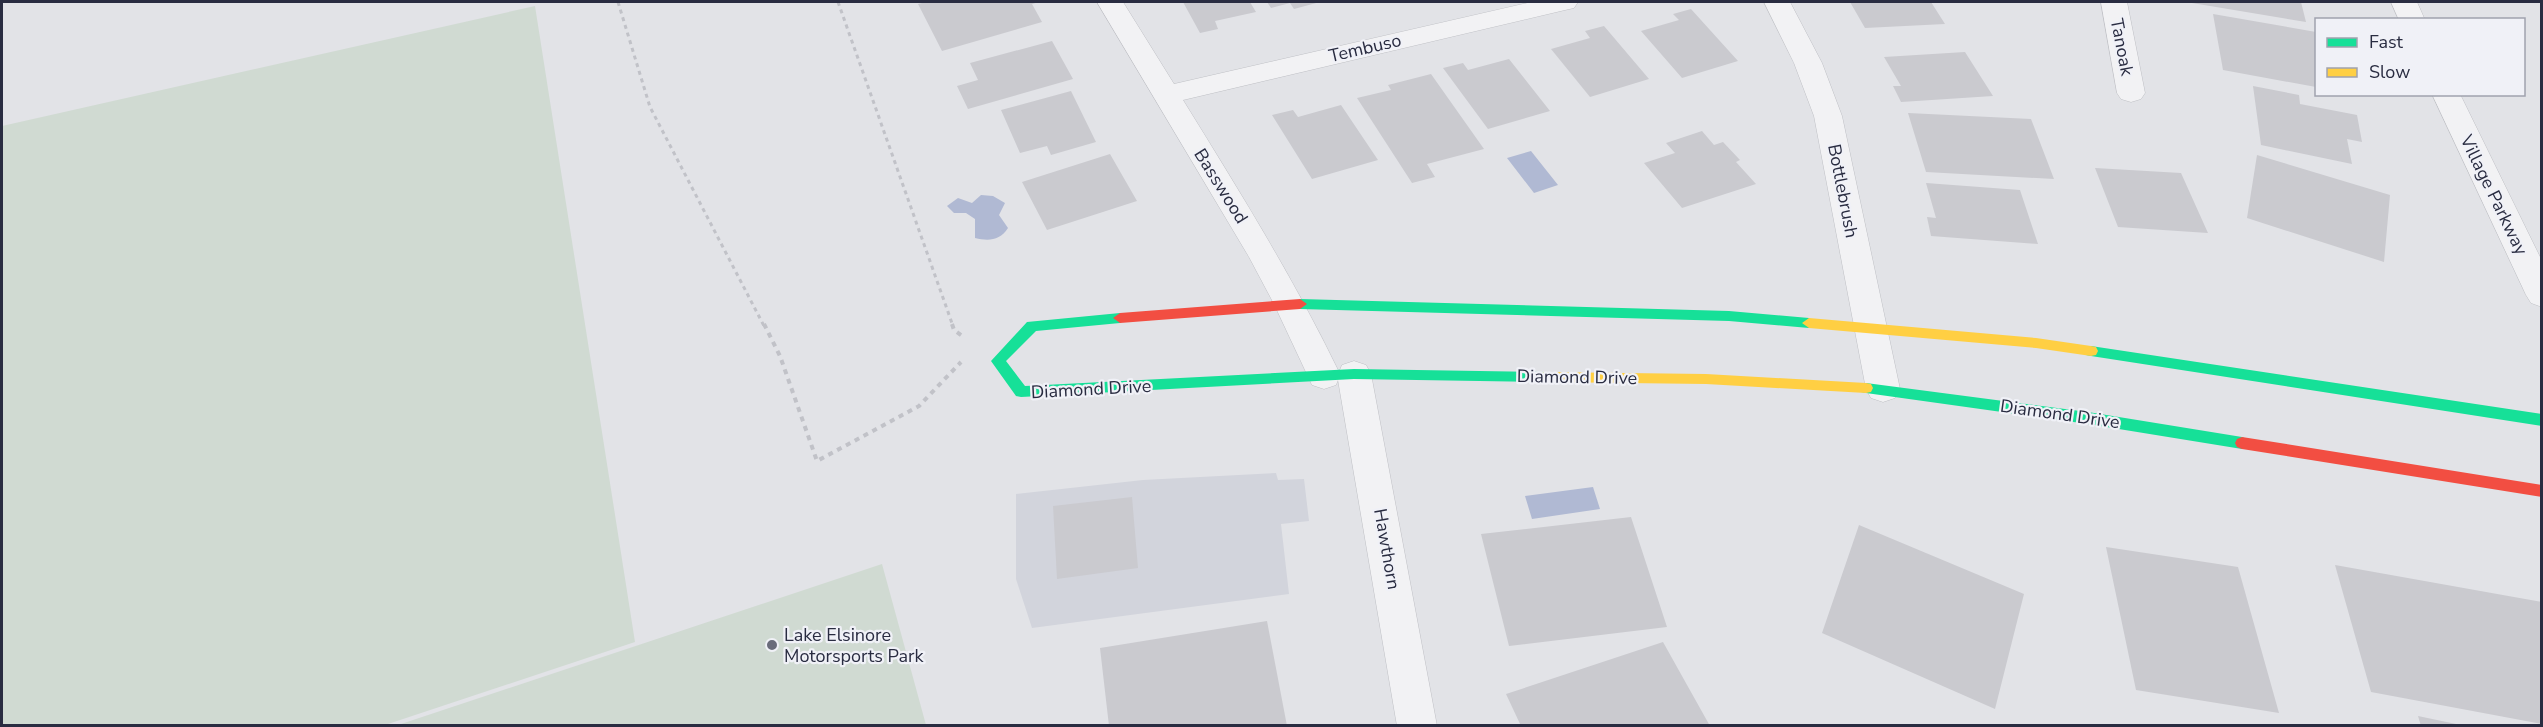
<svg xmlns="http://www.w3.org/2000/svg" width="2543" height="727" font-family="'Nunito Sans',sans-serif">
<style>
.built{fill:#d2d4dc}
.green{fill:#d0dad2}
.water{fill:#b0b9d3}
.building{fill:#cacacf}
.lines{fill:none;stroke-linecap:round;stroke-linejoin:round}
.street-casing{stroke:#bfc0c5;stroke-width:1}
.path-far1{stroke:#c1c2c8;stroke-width:3;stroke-dasharray:4 4;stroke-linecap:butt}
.path{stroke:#c1c2c8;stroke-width:4;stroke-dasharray:5 5;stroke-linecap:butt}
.street{fill:#f2f2f4;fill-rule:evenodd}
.fast{fill:#16e098;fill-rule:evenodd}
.slow{fill:#ffcf43;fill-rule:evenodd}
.jam{fill:#f24e42;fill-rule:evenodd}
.poi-dot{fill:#6a6c7b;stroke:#f0f1f7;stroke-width:2}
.labels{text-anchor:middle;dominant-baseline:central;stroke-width:4.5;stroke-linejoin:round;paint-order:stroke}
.street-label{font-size:18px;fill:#292c41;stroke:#f0f1f7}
.poi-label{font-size:18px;fill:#292c41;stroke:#f0f1f7;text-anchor:start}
</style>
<rect width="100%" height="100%" fill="#e2e3e7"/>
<path class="built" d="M1276 473 1278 480 1304 479 1309 521 1281 524 1289 594 1032 628 1016 579V494L1143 480Z"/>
<path class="green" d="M535 6 635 642 385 725H2V126Z
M882 564 926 725H398Z"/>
<path class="water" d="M1531 151 1558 185 1534 193 1507 158Z
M981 195 993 196 1005 203 999 215 1008 228C1000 241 988 241 975 238V219L966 213H954L947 206 958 198 972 203Z
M1593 487 1600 509 1532 519 1525 496Z"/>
<path class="building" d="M926 2H1039L1032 4 1042 22 942 51 918 4Z
M1183 2H1250L1256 12 1215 21 1218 29 1200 33Z
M1267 2H1320L1294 9 1290 3 1271 8Z
M1850 2H1931L1945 24 1865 28Z
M2192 2H2301L2306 22 2192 3Z
M1691 9 1738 61 1682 78 1641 31 1679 20 1673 14Z
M2213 14 2316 32V87L2223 70Z
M1604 26 1649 79 1590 97 1551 49 1590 38 1585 31Z
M1052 41 1073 79 968 109 957 86 978 80 970 63Z
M1965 52 1993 96 1901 102 1893 86H1901L1884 57Z
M1509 59 1550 111 1488 129 1443 68 1463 63 1468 70Z
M1431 74 1484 149 1427 164 1435 177 1412 183 1357 98 1391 90 1388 85Z
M2253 86 2299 95 2300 104 2357 115 2362 142 2347 139 2352 164 2261 145Z
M1071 91 1096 142 1051 155 1047 146 1020 153 1001 110Z
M1341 105 1378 160 1312 179 1272 115 1293 110 1298 117Z
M1908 113 2031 119 2054 179 1926 172Z
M1702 131 1714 145 1723 142 1740 160 1736 162 1756 184 1682 208 1644 163 1675 153 1666 143Z
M1110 154 1137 201 1047 230 1022 182Z
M2257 155 2390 195 2384 262 2247 218Z
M2095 168 2181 173 2208 233 2118 227Z
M1926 183 2020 190 2038 244 1931 236 1927 217 1936 218Z
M1132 497 1138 568 1057 579 1053 506Z
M1631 517 1667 627 1509 646 1481 534Z
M1859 525 2024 594 1995 709 1822 633Z
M2106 547 2238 567 2279 713 2136 690Z
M2335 565 2542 602V724L2371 692Z
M1267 621 1287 726H1109L1100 648Z
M1663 642 1710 726H1521L1506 694Z
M2418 716 2456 724V726H2421Z"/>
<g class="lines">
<defs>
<path id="street" d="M1097 2H1123L1174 84 1532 2H1578L1574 8 1565 10 1183 100C1238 189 1293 277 1339 372L1342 365 1354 361 1366 365 1371 374 1437 726H1397L1338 380 1336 385 1324 389 1312 385 1274 304 1249 257Z
M1764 2H1790L1822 63 1842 116 1900 389 1895 398 1883 402 1871 398 1866 389 1814 116 1794 63Z
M2101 2H2127L2145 93 2141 99 2131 102 2121 99 2117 93Z
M2391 2H2417L2425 20H2399Z
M2432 94H2460L2542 261V307L2531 303 2526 295Z"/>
</defs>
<use href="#street" class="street-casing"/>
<path class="path-far1" d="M618 2 650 107 764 326
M838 2 953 326"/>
<path class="path" d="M764 324 780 356 817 461 919 406 961 362
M952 324 954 330 965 338"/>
<use href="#street" class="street"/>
<path class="fast" d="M1300 299 1729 311 1809 318 1816 323 1809 328 1729 321 1300 309 1293 304Z
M1120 313 1127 318 1120 323 1036 331 1006 361 1025 386 1354 369 1545 372 1550 373 1552 377 1550 381 1545 382 1354 379 1021 397 1016 396 991 361 1027 322Z
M2091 346 2542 414V426L2091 356 2086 355 2084 351 2086 347Z
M1866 383 2088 412 2242 437 2247 439 2249 443 2247 447 2242 449 2088 424 1866 393 1861 392 1859 388 1861 384Z"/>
<path class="slow" d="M1809 318 2036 338 2091 346 2096 347 2098 351 2096 355 2091 356 2036 348 1809 328 1802 323Z
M1545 372 1706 374 1866 383 1871 384 1873 388 1871 392 1866 393 1706 384 1545 382 1540 381 1538 377 1540 373Z"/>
<path class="jam" d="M1300 299 1307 304 1300 309 1120 323 1113 318 1120 313Z
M2242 437 2542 485V497L2242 449 2237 447 2235 443 2237 439Z"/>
</g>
<circle class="poi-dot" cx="772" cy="645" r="6"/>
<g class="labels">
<g class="street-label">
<text transform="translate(2122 47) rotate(79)">Tanoak</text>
<text transform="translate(1365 48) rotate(-13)">Tembuso</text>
<text transform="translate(1221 186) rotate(58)">Basswood</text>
<text transform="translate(1843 191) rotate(79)">Bottlebrush</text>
<text transform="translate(2494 195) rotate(64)">Village Parkway</text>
<text transform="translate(1577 377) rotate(1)">Diamond Drive</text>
<text transform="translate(1091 389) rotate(-3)">Diamond Drive</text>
<text transform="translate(2060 414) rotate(8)">Diamond Drive</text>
<text transform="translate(1387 549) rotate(80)">Hawthorn</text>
</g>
<g class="poi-label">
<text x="784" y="635">Lake Elsinore<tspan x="784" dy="21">Motorsports Park</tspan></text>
</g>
</g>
<rect width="2543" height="727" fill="none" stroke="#292c41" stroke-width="6"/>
<rect x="2315" y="18" width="210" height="78" fill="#f0f1f7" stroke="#a0a2ae" stroke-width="1.5"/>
<rect x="2327" y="38" width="30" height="9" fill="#16e098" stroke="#a0a2ae" stroke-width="1.5"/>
<text x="2369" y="48" font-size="18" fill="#292c41">Fast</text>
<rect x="2327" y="68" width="30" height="9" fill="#ffcf43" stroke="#a0a2ae" stroke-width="1.5"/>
<text x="2369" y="78" font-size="18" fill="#292c41">Slow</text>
</svg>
